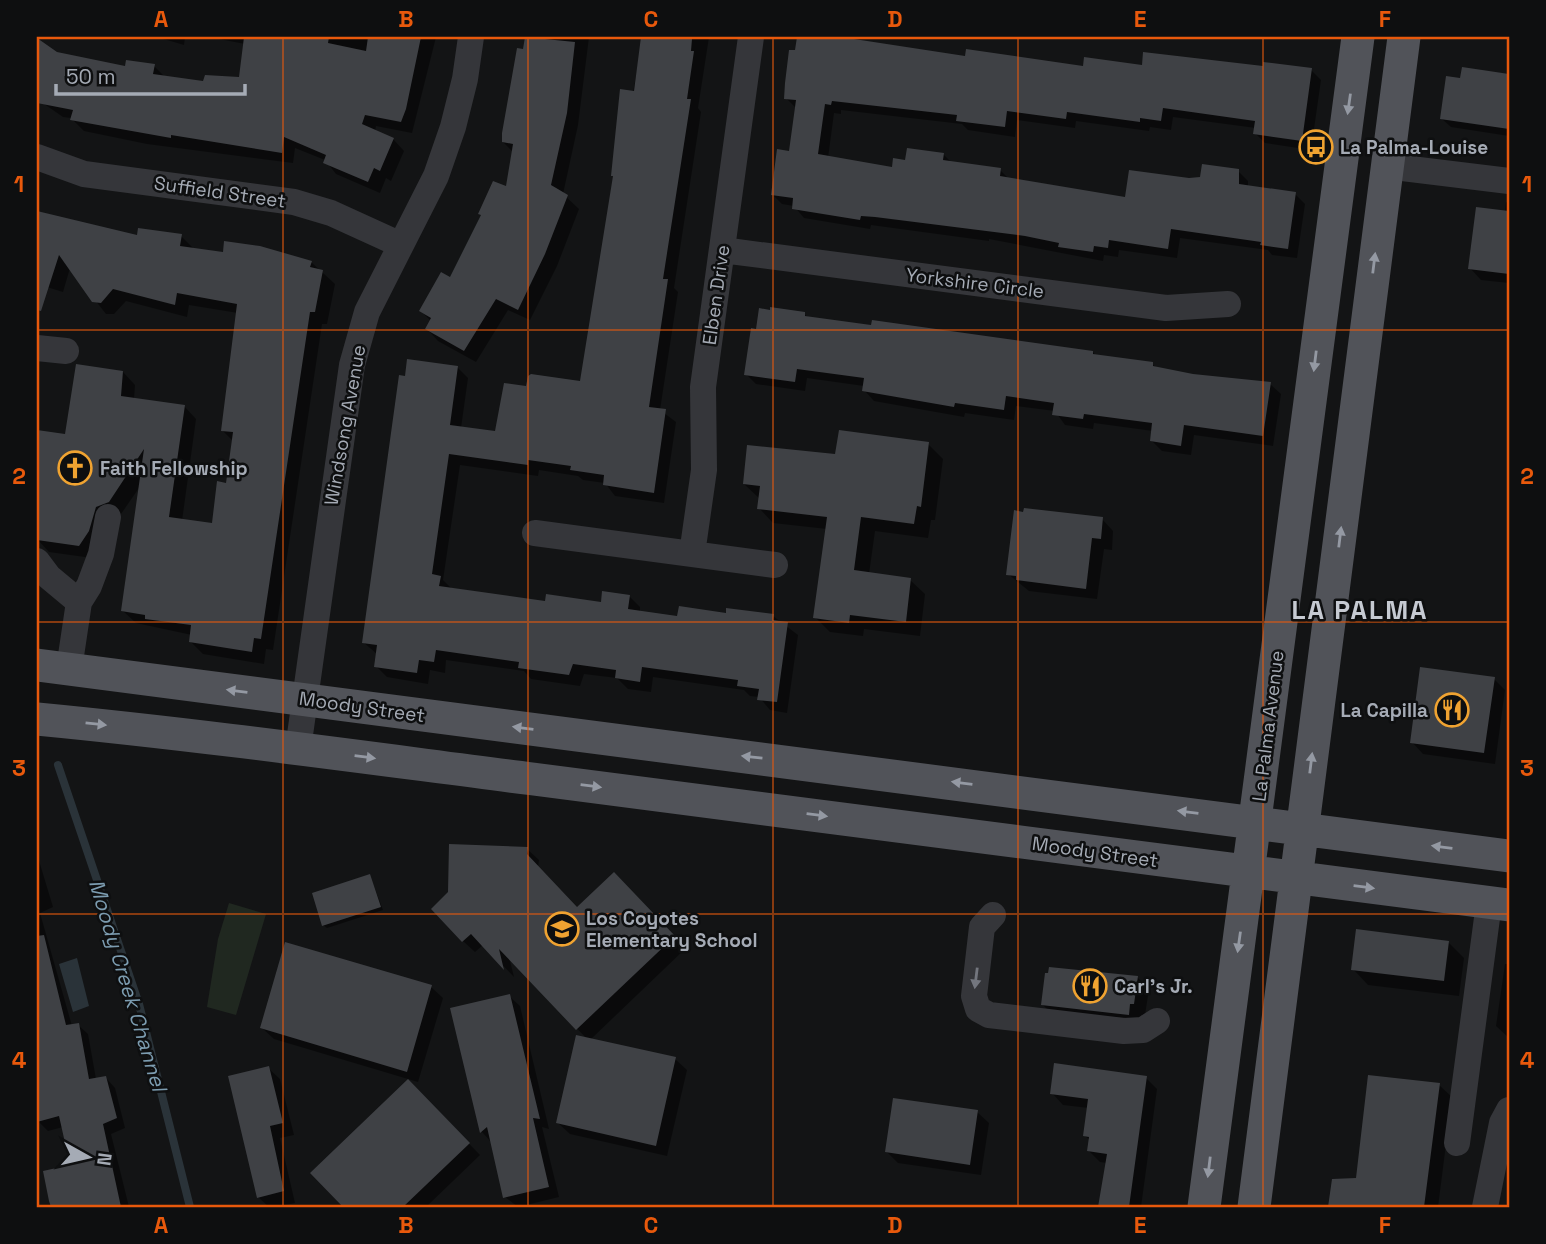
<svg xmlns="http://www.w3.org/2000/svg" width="1546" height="1244" font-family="'Space Grotesk',sans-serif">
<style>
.green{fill:#202820}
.water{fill:#2a3339}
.shadow{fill:#0007}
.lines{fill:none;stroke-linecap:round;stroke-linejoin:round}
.stream{stroke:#2a3339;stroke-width:8}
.building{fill:#3f4145}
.minor{stroke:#35363a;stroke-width:26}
.major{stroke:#515359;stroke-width:33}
.oneway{fill:#9499a3}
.oneway2{fill:#73767e}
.grid{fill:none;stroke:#e8590c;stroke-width:2;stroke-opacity:0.55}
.labels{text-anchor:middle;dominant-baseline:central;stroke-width:5;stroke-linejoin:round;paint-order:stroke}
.poi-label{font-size:19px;font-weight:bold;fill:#a5abb5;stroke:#0e0f10;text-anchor:start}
.street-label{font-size:19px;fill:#a5abb5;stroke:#0e0f10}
.water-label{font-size:21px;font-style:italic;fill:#7c9cb0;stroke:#0e0f10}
.district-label{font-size:26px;font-weight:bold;letter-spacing:2px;fill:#c6cad2;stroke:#0e0f10}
.neatline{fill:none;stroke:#e8590c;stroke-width:2.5}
.grid-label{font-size:23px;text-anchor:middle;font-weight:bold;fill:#e8590c}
</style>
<rect width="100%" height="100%" fill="#131415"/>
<path class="green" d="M229 903 266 914 236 1015 207 1007 218 939Z"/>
<path class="water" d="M77 958 89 1006 73 1012 59 964Z"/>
<path class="shadow" d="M157 37H185L184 45Z
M209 37H436L412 133 376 126 375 131 393 139 404 151 391 181 386 178 380 193 336 174 325 160 295 148 293 163 147 144 84 131 71 118 63 117 37 99V40L56 54 126 68 154 66 165 77 204 83 240 79 245 44Z
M527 37H589L578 125 563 194 579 209 557 266 530 320 508 310 476 362 438 341 427 329 431 321 421 311 451 280 507 189 513 152 502 141 519 50 525 51Z
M643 37H709L698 108 701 112 674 288 678 292 660 410 676 422 664 503 615 496 605 483 583 480 578 476 539 470 538 476 460 465 443 580 451 588 546 603 602 604 629 596 640 607V613L679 618 773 616 798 635 787 713 770 710 759 697 750 696 744 690 653 677 651 692 628 689 617 678 584 674 580 686 531 679 524 671 446 660 445 673 430 670 428 684 387 677 376 666 377 654 363 642 457 367 468 378 461 428 496 433 528 388 581 383Z
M799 37H842L847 41 929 53 1084 68 1311 70 1321 80 1311 150 1265 143 1255 133 1256 128 1173 117 1171 130 1150 127 1149 131 1076 121 1075 128 1017 120 1015 137 968 130 962 124 841 110V114L834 113 828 158 893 169 907 162 943 154 952 163 1000 170 1010 180 1127 199 1189 180 1238 171 1248 181V187L1295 194 1305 204 1297 258 1272 255 1268 250 1180 238 1177 258 1119 250 1118 257 1104 255 1103 261 989 239V241L871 225 870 229 804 218 794 206 782 204 772 194 790 153 796 108 786 98Z
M1464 69 1509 74V136L1451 127 1442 119 1462 80Z
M1506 202 1509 203V283L1481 280 1470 268 1505 212Z
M37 213 139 237 181 236 194 249 311 262 335 284 327 324H322L273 650 266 649 264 664 203 654 191 642 192 635 136 623 123 611 141 485 121 514 108 520 92 558 49 552 37 539V432L66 436 123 372 135 385 134 399 184 406 196 419 182 521 213 525 227 485 233 441 222 430 238 313 189 305 187 317 126 301 114 314H106L70 268 63 292 37 284Z
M804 314 809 318 1093 352 1096 356 1152 364 1157 368 1193 375 1270 384 1281 394 1273 446 1194 435 1191 455 1162 451 1151 440 1153 431 1094 423 1093 429 1065 425 1055 411 1016 406 1014 420 965 413 964 417 874 401 864 390V386L807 378 805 391 756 384 746 374 757 331Z
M928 444 943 459 935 520H931L928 538 875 531 869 574 910 580 925 594 920 636 864 629 863 636 830 632 815 617 827 529 773 523 759 508 760 499 744 484 837 456Z
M1102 519 1113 531 1112 550 1104 549 1097 599 1029 591 1008 574Z
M1494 679 1505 690 1495 764 1423 754 1412 742Z
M527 849 539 860 538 867 578 909 614 875 685 949 590 1040 675 1059 687 1070 667 1156 570 1134 558 1123 587 1039 509 957 514 977 483 945 475 952 463 941Z
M37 854 53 907 40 913 72 1026 78 1025 88 1034 96 1079 106 1078 115 1088 125 1128 111 1134 129 1207H53L45 1172 73 1167 63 1127 48 1131 38 1121 37 1114Z
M370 876 383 910 327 928 323 925Z
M1448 942 1464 958 1459 996 1368 985 1353 969Z
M1505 964H1509V1038L1496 1026Z
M1137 977 1149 989 1145 1015H1141L1140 1026 1054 1016 1043 1005Z
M431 987 443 998 418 1082 274 1039 262 1028Z
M509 996 520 1006 549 1129 542 1127 559 1197 518 1207 505 1197 492 1143 482 1132 453 1009Z
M268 1068 280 1079 294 1135 280 1138 295 1203 275 1207H269L258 1197Z
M1146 1078 1157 1089 1141 1207H1095H1100L1107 1163 1100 1162 1088 1150 1090 1140 1085 1136 1089 1108 1063 1105 1052 1093Z
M408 1081 480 1155 426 1207H345L313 1174Z
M1439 1085 1452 1097 1438 1207H1330L1334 1180H1358Z
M977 1112 989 1123 981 1175 898 1163 887 1152Z"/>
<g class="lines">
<path class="stream" d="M58 765 139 1004 190 1207"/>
</g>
<path class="building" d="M244 37H329L328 43 366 51 368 37H421L406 109 401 122 365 115 362 124 394 138 380 171 374 168 368 182 323 163 326 155 284 137 282 153 171 135V138L70 120 73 110 37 103V38L57 52 125 66 126 60 155 64 153 74 203 81 205 75 239 77Z
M525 37 575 42 567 113 551 185 568 195 545 254 518 310 496 299 464 351 425 329 431 318 419 311 441 272 450 277 481 215 478 214 493 181 506 186 513 144 502 142V133L517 48 523 49Z
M641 37 692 39 691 51H694L687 99H691L663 279H668L649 407 666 409 654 493 603 485 604 475 570 470 571 466 528 460V465L449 454 432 574 441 576 439 586 545 601 546 594 601 602 602 591 630 595 628 609 677 616 679 606 726 613V608L774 614 773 620 788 622 777 702 757 700 759 689 737 686 738 680 642 667 640 682 615 678 616 670 573 664 569 675 518 668 519 662 436 650 434 662 419 660 417 673 374 667 377 645 362 643 399 375 405 376 407 359 458 366 450 425 495 431 504 383 526 386 528 376 531 374 580 381 613 176H611L620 89 634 91Z
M797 37H841L965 56 966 49 1083 66 1084 57 1142 65 1143 52 1263 66V62L1312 68 1302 141 1253 134 1255 121 1163 108 1161 121 1140 118V122L1067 112 1066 119 1007 111 1005 127 956 121 957 115 832 101 831 105 825 104 818 154 892 167 893 158 905 160 907 148 944 153 943 160 1001 168 1000 176 1125 197 1129 170 1189 178 1200 177 1202 164 1239 169V184L1296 192 1288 249 1260 245 1261 242 1171 229 1168 249 1109 240 1108 248 1094 246 1093 252 1058 247 1059 243 1025 236 875 217 861 216 860 220 792 209 793 198 771 195 777 149 789 151 796 100 784 99 785 83 789 50H795Z
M1462 67 1509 74V129L1440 119 1446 76 1460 78Z
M1476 207 1509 211V274L1468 269Z
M37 211 137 235 138 228 182 234 180 246 223 252 224 241 260 246 312 261 310 267 323 270 315 312H310L261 639 254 638 252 652 189 642 191 625 145 619V615L121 611 144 449 109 502 96 507 89 531 79 546 37 540V430L65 434 76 364 123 371 121 396 185 405 169 517 212 523 217 481 226 483 233 432 221 431 237 304 177 293 175 305 113 289 101 303 92 302 59 255 41 311 37 310Z
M770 307 805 312V316L871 325 872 320 1093 351V354L1153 362V366L1193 374 1271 382 1263 436 1184 425 1181 446 1150 441 1152 423 1084 414 1083 419 1052 415 1054 403 1006 396 1004 410 955 403 954 407 862 391 864 378 797 369 795 382 744 375 751 328 756 329 759 308 770 310Z
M839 430 929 442 921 507 917 506 914 524 861 517 854 570 911 578 906 622 850 615 849 623 813 618 827 517 757 509 760 486 743 484 747 445 835 454Z
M1024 508 1103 517 1101 539 1092 538 1086 589 1016 580V576L1006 575 1014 510 1023 512Z
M1420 667 1495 677 1484 753 1410 743Z
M449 844 528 847 527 854 577 907 614 872 675 936 576 1030 499 949 504 970 471 934 462 942 431 909 448 892Z
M370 874 381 907 322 926 312 893Z
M1356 929 1449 941 1444 981 1351 970Z
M44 935 66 1025 79 1023 89 1079 106 1076 117 1118 103 1124 121 1207H51L49 1201 43 1171 70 1165 59 1116 37 1122V936Z
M285 942 432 985 407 1072 260 1028Z
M1049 967 1138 976 1134 1004H1130L1129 1015 1041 1005 1045 973H1048Z
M510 994 540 1119 533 1118 549 1187 503 1198 487 1127 480 1133 450 1008Z
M576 1035 676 1057 656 1146 556 1123Z
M1054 1063 1147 1076 1129 1207H1098L1107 1154 1087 1151 1089 1137 1083 1136 1088 1099 1050 1094Z
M269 1066 283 1123 270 1126 284 1191 257 1198 228 1076Z
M1368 1075 1440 1083 1424 1207H1328L1332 1179 1356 1178Z
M408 1079 470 1143 403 1207H343L310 1173Z
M893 1098 978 1110 970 1165 885 1152Z"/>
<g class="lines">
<path class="minor" d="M37 157 84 174 294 202 331 213 399 244
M1386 166 1509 181
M722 250 1166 308 1228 304
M37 348 66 351
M535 533 775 565
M692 554 704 470 703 387 751 37
M37 561 49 577 79 602
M69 669 79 602 89 586 101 554 108 517
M298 749 352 365 367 312 436 176 453 127 465 79 471 37
M993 915 982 927 974 996 978 1009 989 1015 1124 1031 1143 1030 1157 1021
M1457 1143 1489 903
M1485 1207 1502 1123 1509 1110"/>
<path class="major" d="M37 665 1509 856
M37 719C203 735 368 758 533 779 858 820 1184 864 1509 905
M1204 1207 1358 37
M1254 1207 1404 37"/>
</g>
<defs><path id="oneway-solid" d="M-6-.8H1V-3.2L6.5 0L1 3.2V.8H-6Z" transform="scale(1.75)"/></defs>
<g class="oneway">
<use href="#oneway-solid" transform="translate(1349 104) rotate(98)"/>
<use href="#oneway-solid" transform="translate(1374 263) rotate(-83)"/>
<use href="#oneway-solid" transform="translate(1315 361) rotate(97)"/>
<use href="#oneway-solid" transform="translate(1340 537) rotate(-83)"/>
<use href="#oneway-solid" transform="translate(237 691) rotate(-173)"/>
<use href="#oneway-solid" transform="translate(96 724) rotate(6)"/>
<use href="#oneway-solid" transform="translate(523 728) rotate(-173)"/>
<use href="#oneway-solid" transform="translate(365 757) rotate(7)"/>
<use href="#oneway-solid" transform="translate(752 757) rotate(-174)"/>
<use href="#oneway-solid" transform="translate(1311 763) rotate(-83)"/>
<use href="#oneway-solid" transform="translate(962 783) rotate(-173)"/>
<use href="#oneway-solid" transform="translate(591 786) rotate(7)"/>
<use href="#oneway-solid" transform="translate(1188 812) rotate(-173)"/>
<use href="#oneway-solid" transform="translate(817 815) rotate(7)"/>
<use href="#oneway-solid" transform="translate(1442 847) rotate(-173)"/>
<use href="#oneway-solid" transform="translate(1364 887) rotate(7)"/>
<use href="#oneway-solid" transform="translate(1239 942) rotate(98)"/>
<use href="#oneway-solid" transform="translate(1209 1167) rotate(97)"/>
</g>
<use class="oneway2" href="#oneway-solid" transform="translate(976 978) rotate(97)"/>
<path class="grid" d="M283 37V1207M528 37V1207M773 37V1207M1018 37V1207M1263 37V1207M37 330H1509M37 622H1509M37 914H1509"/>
<defs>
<symbol id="bus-ring" viewBox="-11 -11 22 22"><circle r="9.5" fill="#0e0f10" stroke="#f0a331" stroke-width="1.5"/><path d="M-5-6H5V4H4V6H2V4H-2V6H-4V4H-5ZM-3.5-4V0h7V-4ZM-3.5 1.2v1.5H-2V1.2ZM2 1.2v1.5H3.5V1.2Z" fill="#f0a331"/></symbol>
<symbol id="church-ring" viewBox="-11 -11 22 22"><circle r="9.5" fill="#0e0f10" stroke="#f0a331" stroke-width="1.5"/><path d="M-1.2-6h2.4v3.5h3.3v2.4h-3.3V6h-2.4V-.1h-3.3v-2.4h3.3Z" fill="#f0a331"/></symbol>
<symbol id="restaurant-ring" viewBox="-11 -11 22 22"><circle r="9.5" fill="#0e0f10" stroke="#f0a331" stroke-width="1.5"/><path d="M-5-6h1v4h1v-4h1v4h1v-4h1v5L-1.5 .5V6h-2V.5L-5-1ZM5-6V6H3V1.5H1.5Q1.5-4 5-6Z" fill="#f0a331"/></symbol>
<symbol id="school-ring" viewBox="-11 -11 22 22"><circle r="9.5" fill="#0e0f10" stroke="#f0a331" stroke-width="1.5"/><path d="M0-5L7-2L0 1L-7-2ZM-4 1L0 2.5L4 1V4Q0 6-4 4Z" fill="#f0a331"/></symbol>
</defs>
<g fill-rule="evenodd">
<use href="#bus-ring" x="1297" y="128" width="38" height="38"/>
<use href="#church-ring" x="56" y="449" width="38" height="38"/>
<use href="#restaurant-ring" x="1433" y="691" width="38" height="38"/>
<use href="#school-ring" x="543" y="910" width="38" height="38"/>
<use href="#restaurant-ring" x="1071" y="967" width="38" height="38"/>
</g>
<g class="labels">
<g class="poi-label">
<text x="1340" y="147">La Palma-Louise</text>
<text x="100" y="468">Faith Fellowship</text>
<text x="1428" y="710" text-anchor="end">La Capilla</text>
<text x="586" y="918">Los Coyotes<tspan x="586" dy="22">Elementary School</tspan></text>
<text x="1114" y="986">Carl's Jr.</text>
</g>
<g class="street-label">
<text transform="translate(220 192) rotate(8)">Suffield Street</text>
<text transform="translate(975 283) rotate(7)">Yorkshire Circle</text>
<text transform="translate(716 295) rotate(-82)">Elben Drive</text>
<text transform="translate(345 425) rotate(-80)">Windsong Avenue</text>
<text transform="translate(362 707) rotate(8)">Moody Street</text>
<text transform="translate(1268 726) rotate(-83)">La Palma Avenue</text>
<text transform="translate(1095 852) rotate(8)">Moody Street</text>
</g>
<g class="water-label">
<text transform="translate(128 985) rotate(73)">Moody Creek Channel</text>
</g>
<g class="district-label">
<text x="1360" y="610">LA PALMA</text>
</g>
</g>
<rect width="1546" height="1244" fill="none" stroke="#0e0f10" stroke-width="77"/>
<g transform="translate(88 1157) rotate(98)" stroke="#0e0f10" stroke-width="5" paint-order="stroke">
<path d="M0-5L12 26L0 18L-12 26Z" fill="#a5abb5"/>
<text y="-10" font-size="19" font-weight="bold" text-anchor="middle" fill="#a5abb5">N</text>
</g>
<path d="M56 84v10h189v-10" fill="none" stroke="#a5abb5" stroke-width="3.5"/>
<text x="66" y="84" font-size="21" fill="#a5abb5" stroke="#0e0f10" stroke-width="5" paint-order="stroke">50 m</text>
<rect x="38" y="38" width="1470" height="1168" class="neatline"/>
<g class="grid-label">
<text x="161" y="27">A</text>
<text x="406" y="27">B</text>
<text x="651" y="27">C</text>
<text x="895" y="27">D</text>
<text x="1140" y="27">E</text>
<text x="1385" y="27">F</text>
<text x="19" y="192">1</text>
<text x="1527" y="192">1</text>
<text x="19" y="484">2</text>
<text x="1527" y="484">2</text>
<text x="19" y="776">3</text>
<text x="1527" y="776">3</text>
<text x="19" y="1068">4</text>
<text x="1527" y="1068">4</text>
<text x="161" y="1233">A</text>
<text x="406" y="1233">B</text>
<text x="651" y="1233">C</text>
<text x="895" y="1233">D</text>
<text x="1140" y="1233">E</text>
<text x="1385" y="1233">F</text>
</g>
</svg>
